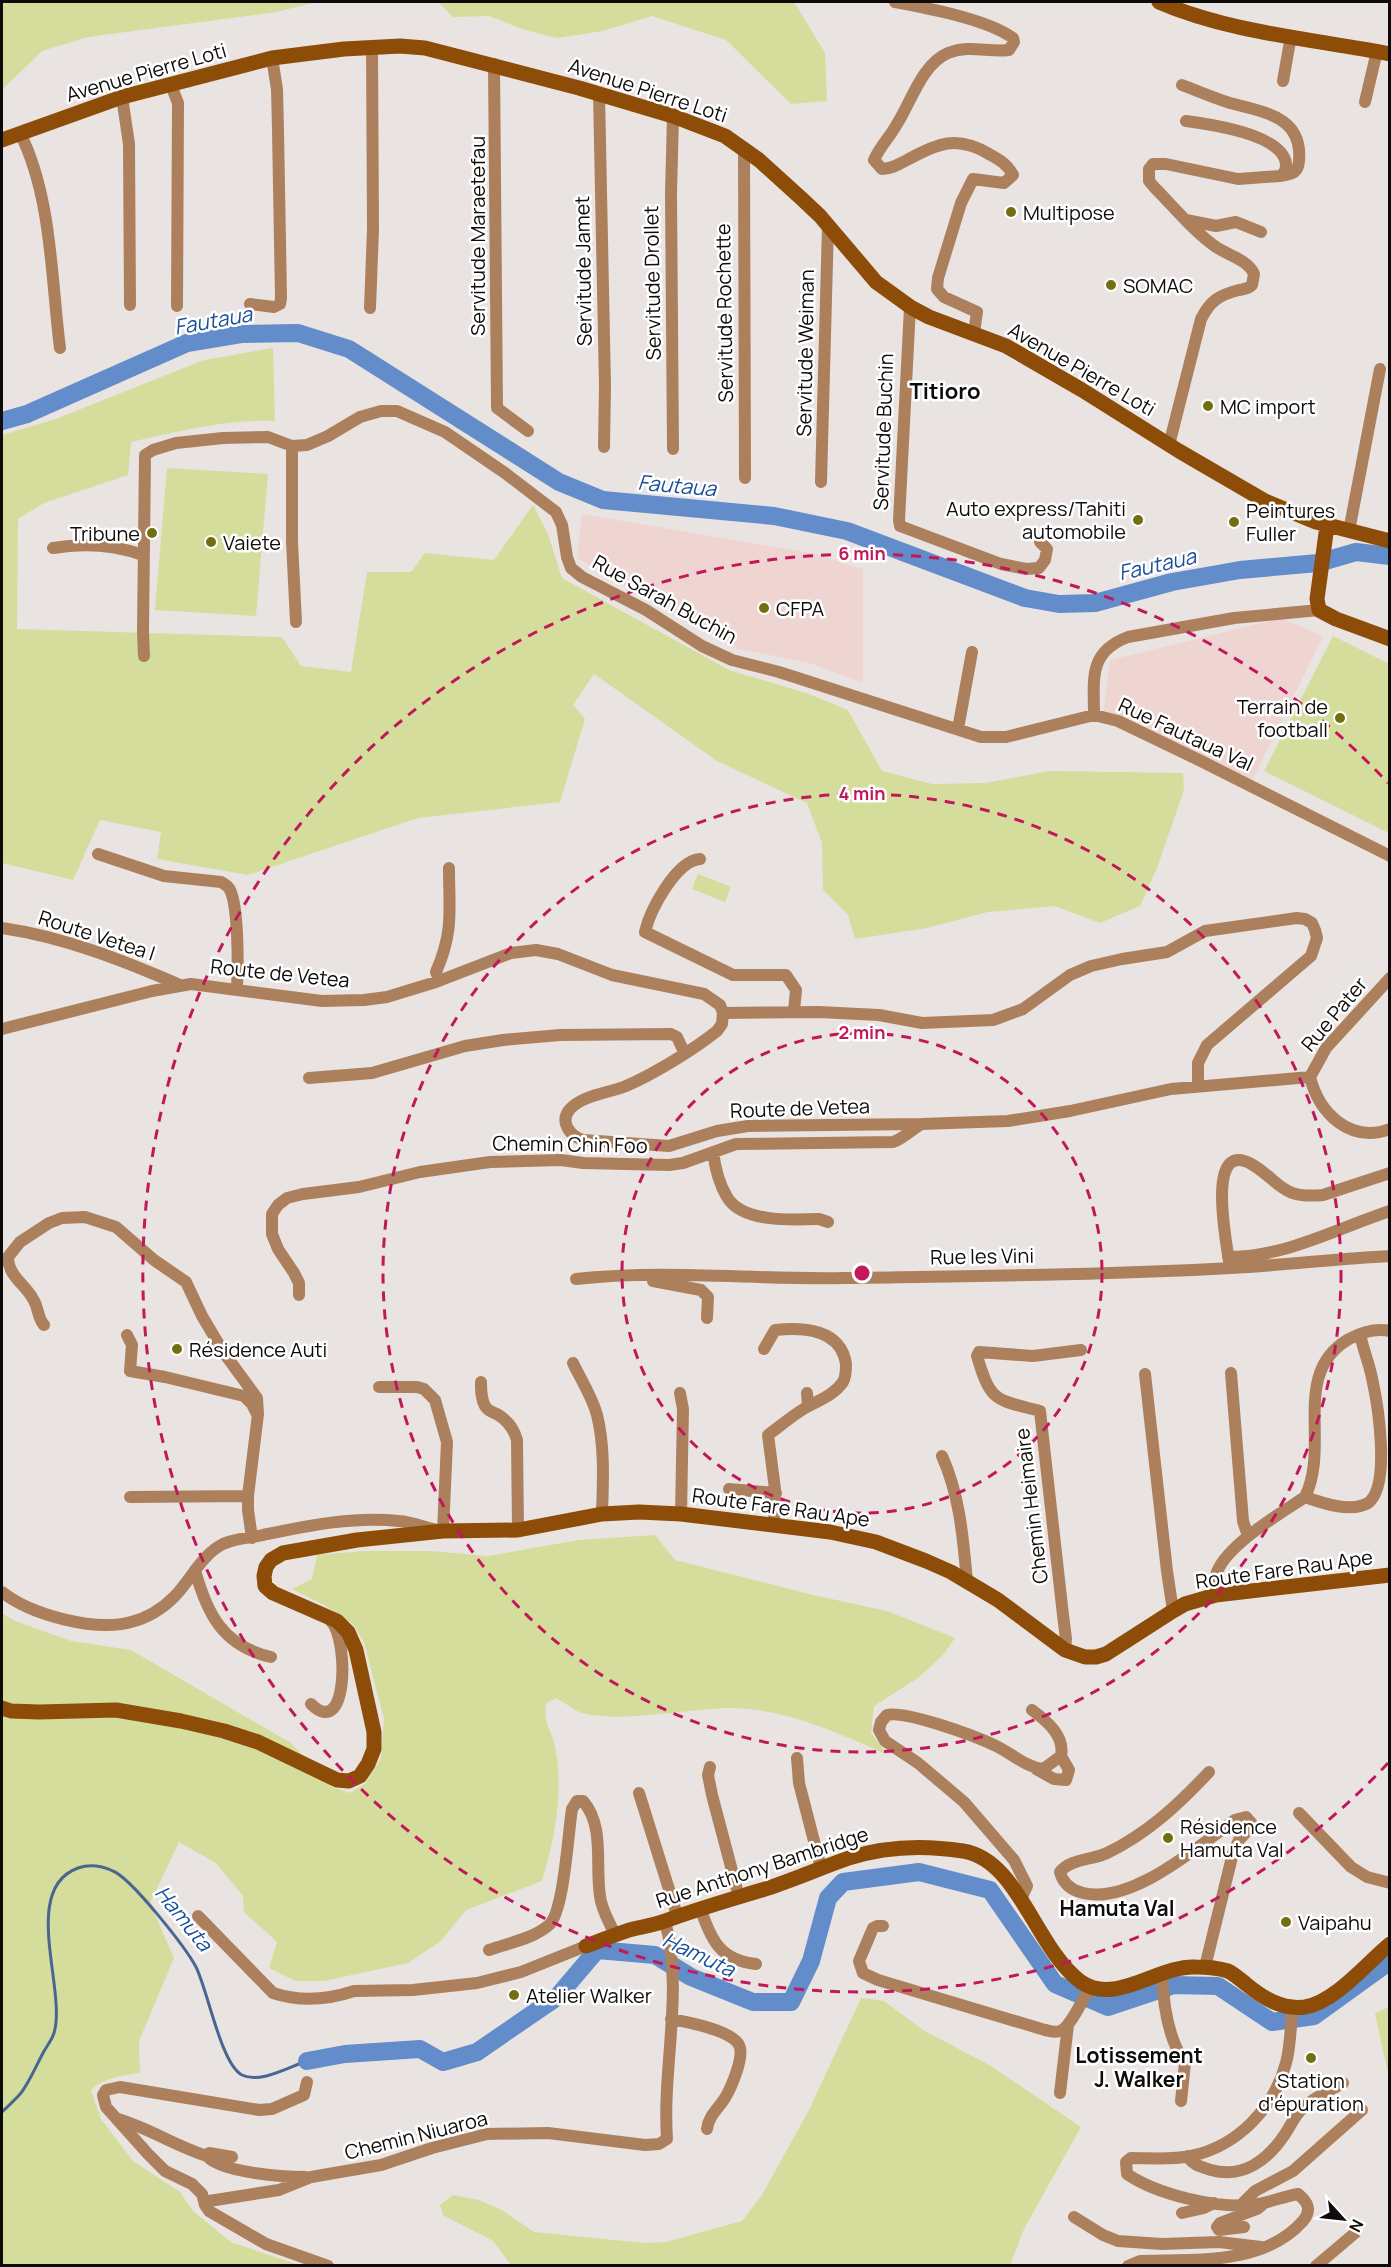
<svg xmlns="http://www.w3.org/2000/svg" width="1391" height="2267" font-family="Manrope,sans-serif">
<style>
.education{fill:#efd5d2}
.green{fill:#d4dd9b}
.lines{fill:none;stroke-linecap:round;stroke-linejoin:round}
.stream{stroke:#496691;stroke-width:3}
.river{stroke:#628cca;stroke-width:18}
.street{stroke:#ad805d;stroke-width:12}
.secondary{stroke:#8d4d08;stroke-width:15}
.ring{fill:none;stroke:#c2185b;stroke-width:3;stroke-dasharray:10 8}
.poi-dot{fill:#726f11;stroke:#fff;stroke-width:2}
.labels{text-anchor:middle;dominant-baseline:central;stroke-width:5;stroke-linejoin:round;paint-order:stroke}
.street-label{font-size:20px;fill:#0e0c0b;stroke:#fff}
.poi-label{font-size:20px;fill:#0e0c0b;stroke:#fff;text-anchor:start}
.water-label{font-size:21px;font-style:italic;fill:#194f9a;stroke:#fff}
.neighbourhood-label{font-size:21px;font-weight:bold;fill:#0e0c0b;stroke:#fff}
.quarter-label{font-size:22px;font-weight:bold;fill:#0e0c0b;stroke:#fff}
.centre{fill:#c2185b;stroke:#fff;stroke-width:3}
.ring-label{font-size:18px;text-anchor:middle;font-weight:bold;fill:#c2185b;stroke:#fff;stroke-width:5;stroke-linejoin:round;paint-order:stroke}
</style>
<rect width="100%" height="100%" fill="#e9e4e2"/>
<path class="education" d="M582 514 816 554 863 569V683L809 663 735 648 577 558Z
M1281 618 1323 636 1248 789 1103 716 1110 660Z"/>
<path class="green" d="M2 2H317L276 12 88 37 42 51 2 90Z
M438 2H794L825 53 827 101 791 104 726 40 652 16 603 31 557 38 525 30 489 16 453 17Z
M273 348 275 421C226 419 179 431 131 442L128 475 44 503 18 519 17 629 282 637 301 666 351 672 367 572H411L425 553 494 560 533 505 548 534 562 578 729 670 806 693 848 710 882 771 932 784 985 783 1050 771 1183 773 1184 790 1157 868 1140 906 1100 923 1055 906 988 912 927 928 855 939 848 915 823 890 822 843 807 803 717 761 594 674 573 705 585 719 560 802 418 818 248 875 157 859 161 832 100 820 73 880 2 863V435L53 420 204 360Z
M167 468 268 474 256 616 155 610Z
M1333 636 1389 664V833L1264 771Z
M698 874 731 887 725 902 692 889Z
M655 1535 675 1560 813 1595 887 1611 955 1638 943 1655 918 1678 874 1706 871 1733 888 1755C838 1733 787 1709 732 1708 694 1708 607 1725 577 1711 570 1707 563 1702 557 1698L546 1703C543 1726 551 1727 555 1747 564 1791 555 1838 542 1881L466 1910 441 1941 408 1963 324 1981H295L269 1968 277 1942 244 1912 243 1896 216 1863 179 1842 150 1903 174 1958 139 2041 140 2073C122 2076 105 2077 91 2090L101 2119 133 2161 180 2192 194 2212 231 2242 299 2265 2 2266V1613L15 1621 71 1641 131 1650 291 1743 332 1787 350 1793 366 1783 381 1758 384 1719 364 1642 353 1624 324 1605 292 1589 312 1579 317 1555 363 1551H430L488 1556 579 1540Z
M861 1998 884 2001 923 2030 991 2066 1081 2127 1024 2229 1010 2265H511L493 2241 443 2215 440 2205 453 2195 479 2200 502 2210 534 2232 644 2243 666 2242 742 2221 762 2195 809 2110Z
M1389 2007V2078L1375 2013Z"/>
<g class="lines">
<path class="stream" d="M2 2112C8 2106 15 2100 21 2093 30 2081 36 2066 43 2053 46 2047 52 2040 54 2033 67 1990 20 1889 78 1868 90 1864 102 1866 113 1871 132 1879 186 1948 196 1967 208 1991 221 2064 242 2075 260 2084 289 2067 307 2061"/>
<path class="river" d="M2 421 27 414 187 343 241 334 298 333 349 349 559 482 603 500 774 516 847 531 1025 598 1059 604 1095 603 1172 582 1240 570 1318 563 1356 552 1390 556
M307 2061 345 2054 420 2049 443 2062 477 2052 557 1997 597 1950 655 1955 691 1977 753 2002H791L811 1961 828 1898 843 1882 919 1872 990 1890 1055 1984 1108 2007 1174 1985 1218 1986 1272 2022 1314 2016 1390 1961"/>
<path class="street" d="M895 2C927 8 987 19 1013 38L1014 42 1009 50C988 53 971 44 948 53 922 64 911 102 897 124 890 137 880 146 874 160L882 169C892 169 899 164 907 160 938 143 957 135 989 154 1000 160 1007 164 1013 175L1004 183 973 179 961 203 938 278 937 289 944 297 977 312 974 333
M494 64 497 408 528 431
M1283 81 1291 36
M171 85 178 103 177 306
M1182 85C1198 91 1214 98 1230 103 1263 112 1303 116 1299 161 1298 174 1291 174 1280 176
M599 94 605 386 604 447
M122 97 129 144 130 305
M1365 102 1377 51
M20 133C52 197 51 278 60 348
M744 148 745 478
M1186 220 1216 226 1236 222 1261 232
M250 304 274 307 280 304 281 298 278 130 277 89 272 58
M910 307 899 520 900 526 1001 564 1026 569 1039 568 1045 560 1047 549 1040 542
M370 308 373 229 372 47
M1169 445 1201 319C1210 301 1219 295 1239 290 1244 289 1248 289 1252 285L1254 274C1248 260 1228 255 1216 247 1193 231 1174 207 1154 187L1149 181V169L1153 164H1166L1238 179 1280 176C1285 173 1286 170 1286 164 1283 134 1209 124 1186 121
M292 446V542L296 622
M673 449 671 194 673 116
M821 482 828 225
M1349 531 1380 369
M53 548C83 543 114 545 143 555
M1319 610 1234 618 1128 637C1088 652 1094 679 1094 715L1118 721 1203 762 1390 856
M144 656 143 632 145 455 153 450 176 443 223 438 268 437 292 446 307 445 328 436 360 417 381 411H397L445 432 505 473 556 512 562 525 567 557 571 568 582 577 646 610 702 646 732 660 779 672 981 737H1006L1094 715
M958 729 972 652
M98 854 164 876 221 882C224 884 227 885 229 888 239 904 238 968 237 989
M700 859C676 861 650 910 645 932L733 975H786L796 990 794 1011
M2 928C64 937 122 960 180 985
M439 980 436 972C454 931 449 910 449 868
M723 1013 819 1012 879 1015 922 1023 993 1020 1023 1009 1070 975 1091 966 1122 959 1167 952 1205 931 1297 918 1305 919 1312 923 1315 930 1317 938 1311 956 1207 1045 1198 1063V1086
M2 1029 152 991 191 984 322 1001 364 1000 387 997 436 982 511 953 536 950 558 954 612 975 704 994 720 1005 723 1013 722 1024 717 1031C693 1050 654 1074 626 1086 609 1093 583 1095 570 1109 559 1122 570 1136 583 1140L669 1146 717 1131 748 1126 921 1124 1008 1121 1070 1111 1171 1089 1310 1077
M1310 1077 1326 1048 1390 978
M1310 1077C1319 1113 1350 1144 1390 1129
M309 1078 372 1073 465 1046 503 1040 560 1035 671 1034 677 1037 684 1052
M713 1152C715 1167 719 1184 727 1197 742 1223 794 1220 819 1219L828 1222
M1228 1257C1283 1258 1338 1228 1390 1211
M1230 1268C1228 1250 1203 1135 1253 1165 1282 1183 1281 1199 1323 1195L1390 1173
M576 1279C665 1269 755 1280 844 1278 973 1276 1102 1275 1231 1268 1284 1265 1336 1259 1390 1256
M653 1281 701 1290 708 1297 707 1318
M299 1295V1283L294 1273 278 1249 272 1234V1214L278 1205 287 1198 303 1194 359 1187 420 1172 490 1162 561 1160 583 1163 669 1165 683 1163 736 1144 893 1142C903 1139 911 1130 920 1125
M44 1325C37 1317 39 1308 33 1299 25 1284 8 1276 8 1257L20 1242 49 1223 62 1218 85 1217 116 1227 154 1260 186 1282 202 1316 224 1353 257 1398 258 1414 248 1496V1510L252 1538
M127 1335 132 1345 130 1371 165 1377 244 1396 252 1404 257 1414
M764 1349 775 1330C803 1327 841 1329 846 1364 846 1370 846 1377 843 1382 833 1396 819 1400 805 1408 792 1416 780 1426 768 1435L775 1489 774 1525
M573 1363C581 1380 592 1396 597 1415 605 1447 603 1482 602 1514
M1231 1373 1243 1521 1248 1536
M1145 1374 1167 1571 1173 1611
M481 1382C481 1390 481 1399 485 1406 488 1411 492 1412 497 1414 507 1420 514 1429 517 1440L518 1530
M680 1393 683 1409 681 1514
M807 1393 808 1406
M942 1456C960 1496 963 1538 967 1581
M729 1489 776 1493
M130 1497 248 1496
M1305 1497C1322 1503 1351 1513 1368 1503 1391 1486 1378 1405 1372 1378 1369 1363 1363 1349 1360 1334
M195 1570C207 1614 223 1646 271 1657
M2 1592C31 1615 95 1632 131 1622 147 1618 163 1608 174 1597 191 1580 201 1555 223 1544 236 1538 250 1538 263 1535 307 1526 353 1516 399 1521 414 1522 428 1529 443 1531L447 1442 435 1400 424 1389 417 1387H379
M1216 1595C1216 1588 1215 1579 1217 1572 1228 1544 1281 1513 1305 1497 1331 1444 1290 1373 1349 1339 1362 1332 1375 1328 1390 1331
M1065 1650 1066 1639 1063 1615 1040 1411C995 1399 991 1403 977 1356L979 1352 1033 1356 1081 1350
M311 1704C348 1741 349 1640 331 1621
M797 1758 799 1783 821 1868
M710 1767 708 1775 712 1795 739 1897
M1036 1769 1054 1779 1066 1780 1069 1770 1061 1756
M639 1793 677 1915
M1299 1813 1351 1867 1367 1877 1390 1883
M1021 1899 1027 1886 1014 1860 964 1802 918 1763 885 1741 879 1730 881 1722 887 1715C905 1710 975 1736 994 1745 1010 1752 1025 1767 1043 1769L1061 1756C1065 1736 1047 1721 1032 1710
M700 1908C712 1940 719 1960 756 1964
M198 1916 273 1993C300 2002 327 2000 354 1991L413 1990 477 1983 521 1972 586 1946
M883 1926H877L873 1928 859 1961 863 1973 878 1980 1045 2030C1050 2031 1055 2033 1060 2031 1070 2028 1084 1997 1090 1987
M489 1950C508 1943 533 1939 549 1925 564 1912 568 1833 572 1809L577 1801H583C605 1826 595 1865 600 1896 601 1909 610 1923 615 1935
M1205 1967 1233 1853 1239 1840 1250 1828 1252 1824 1246 1817 1235 1820C1197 1847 1131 1905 1083 1893 1071 1890 1063 1884 1060 1872 1070 1859 1092 1860 1107 1853 1147 1834 1179 1804 1209 1772
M1162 1973C1163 2002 1168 2039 1185 2063L1181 2101
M671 2019C687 2022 731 2030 739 2045 745 2056 731 2088 725 2098 718 2109 709 2115 707 2129
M1060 2093 1068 2025
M118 2119C149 2128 175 2146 207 2156
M1188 2156C1192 2165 1202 2167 1211 2170 1243 2179 1268 2160 1285 2134 1291 2125 1295 2115 1303 2108 1314 2097 1329 2091 1343 2083
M232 2157 209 2153 207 2156C221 2173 285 2177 306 2177
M1242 2204 1255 2191 1293 2171 1362 2110
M205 2205 202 2194 192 2184 165 2171 148 2154 106 2107 103 2095 106 2090 120 2087 259 2110 272 2109 304 2095 307 2082
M1182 2213 1204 2208 1214 2203
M1074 2217 1103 2235 1118 2241 1162 2244 1219 2242 1261 2247
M1244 2227 1219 2230 1217 2227 1220 2223 1257 2209 1262 2205
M328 2266 266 2244 209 2211 205 2205 209 2201 279 2190 311 2177 381 2165 432 2148 487 2134 548 2133 645 2145 659 2144 667 2139C662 2067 684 1991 665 1921
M1128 2266 1140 2261C1194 2259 1263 2266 1303 2221 1312 2210 1308 2202 1298 2194 1282 2197 1268 2203 1252 2205 1215 2208 1158 2195 1127 2174L1126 2162 1131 2158C1151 2158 1171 2160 1191 2156 1238 2146 1274 2108 1286 2063 1291 2045 1290 2026 1293 2008
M1316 2266 1355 2233"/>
<path class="secondary" d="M1159 2C1231 33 1313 39 1390 54
M2 140 122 97 272 58 344 49 400 46 425 48 579 88 673 116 725 136 759 160 802 199 820 216 876 282 912 308 929 317 1006 346 1082 390 1179 451 1265 501 1316 522 1390 541
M1327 526 1317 599 1319 610 1336 619 1390 639
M2 1708 11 1711 39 1712 116 1710 181 1721 224 1731 258 1742 337 1780 349 1781 360 1776 368 1764 374 1749V1732L356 1650 348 1632 337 1621 273 1593 265 1586 264 1576 266 1567 271 1560 283 1553 357 1540 443 1531 518 1530 602 1514 639 1512 681 1514 830 1532 876 1542 926 1561 951 1572 998 1600 1065 1650 1085 1657H1096L1106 1654 1173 1611 1185 1604 1216 1595 1390 1575
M586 1946C600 1941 614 1935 629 1930 641 1927 654 1925 665 1921 697 1909 729 1900 762 1890 791 1881 820 1868 849 1858 886 1846 925 1845 963 1851 1019 1860 1035 1948 1081 1982 1116 2006 1158 1965 1196 1967 1206 1967 1218 1968 1228 1971 1234 1974 1241 1980 1246 1984 1263 1998 1282 2010 1305 2007 1335 2002 1366 1964 1390 1944"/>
</g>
<g class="ring">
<circle cx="862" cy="1273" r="240"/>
<circle cx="862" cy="1273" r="479"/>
<path d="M1388 1763A719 719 0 1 1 1388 783"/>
</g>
<g class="poi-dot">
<circle cx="1011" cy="212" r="6"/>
<circle cx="1111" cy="285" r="6"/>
<circle cx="1208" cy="406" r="6"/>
<circle cx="1138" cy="520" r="6"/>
<circle cx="1234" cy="522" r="6"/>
<circle cx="152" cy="533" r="6"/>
<circle cx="211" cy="542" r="6"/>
<circle cx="764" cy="608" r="6"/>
<circle cx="1340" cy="718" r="6"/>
<circle cx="177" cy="1349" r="6"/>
<circle cx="1168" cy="1838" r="6"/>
<circle cx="1286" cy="1922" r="6"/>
<circle cx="514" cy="1995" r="6"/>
<circle cx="1311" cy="2058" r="6"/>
</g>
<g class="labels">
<g class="street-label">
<text transform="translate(146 72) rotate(-16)">Avenue Pierre Loti</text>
<text transform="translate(648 90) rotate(18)">Avenue Pierre Loti</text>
<text transform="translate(477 236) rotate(-90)">Servitude Maraetefau</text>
<text transform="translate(583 271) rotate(-91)">Servitude Jamet</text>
<text transform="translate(652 283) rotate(-91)">Servitude Drollet</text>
<text transform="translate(724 313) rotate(-91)">Servitude Rochette</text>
<text transform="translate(805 353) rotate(-89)">Servitude Weiman</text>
<text transform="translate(1082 369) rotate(30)">Avenue Pierre Loti</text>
<text transform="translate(883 432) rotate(-88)">Servitude Buchin</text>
<text transform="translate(665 599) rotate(29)">Rue Sarah Buchin</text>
<text transform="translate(1186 734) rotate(25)">Rue Fautaua Val</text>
<text transform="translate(97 935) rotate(18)">Route Vetea I</text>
<text transform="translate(280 973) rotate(6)">Route de Vetea</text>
<text transform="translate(1334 1014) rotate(-50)">Rue Pater</text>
<text transform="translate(800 1108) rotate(-2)">Route de Vetea</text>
<text transform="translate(570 1144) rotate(1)">Chemin Chin Foo</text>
<text transform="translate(982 1256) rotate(-1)">Rue les Vini</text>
<text transform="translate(1031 1506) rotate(-97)">Chemin Heimaire</text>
<text transform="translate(781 1507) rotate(8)">Route Fare Rau Ape</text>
<text transform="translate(1284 1569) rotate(-8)">Route Fare Rau Ape</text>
<text transform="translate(762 1867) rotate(-18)">Rue Anthony Bambridge</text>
<text transform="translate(416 2135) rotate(-14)">Chemin Niuaroa</text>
</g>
<g class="poi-label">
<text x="1023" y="212">Multipose</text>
<text x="1123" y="285">SOMAC</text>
<text x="1220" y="406">MC import</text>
<text x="1126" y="508" text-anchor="end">Auto express/Tahiti<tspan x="1126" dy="23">automobile</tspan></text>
<text x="1246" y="510">Peintures<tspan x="1246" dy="23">Fuller</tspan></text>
<text x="140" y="533" text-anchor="end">Tribune</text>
<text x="223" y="542">Vaiete</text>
<text x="776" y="608">CFPA</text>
<text x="1328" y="706" text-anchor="end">Terrain de<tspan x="1328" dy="23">football</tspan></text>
<text x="189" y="1349">Résidence Auti</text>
<text x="1180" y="1826">Résidence<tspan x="1180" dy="23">Hamuta Val</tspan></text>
<text x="1298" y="1922">Vaipahu</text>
<text x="526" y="1995">Atelier Walker</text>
<text x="1311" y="2080" text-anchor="middle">Station<tspan x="1311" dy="23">d'épuration</tspan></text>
</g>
<g class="water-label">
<text transform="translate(213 320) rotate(-10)">Fautaua</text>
<text transform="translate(677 485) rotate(5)">Fautaua</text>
<text transform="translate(1157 564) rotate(-13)">Fautaua</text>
<text transform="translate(184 1918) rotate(51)">Hamuta</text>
<text transform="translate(699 1954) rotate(25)">Hamuta</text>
</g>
<g class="neighbourhood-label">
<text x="1117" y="1908">Hamuta Val</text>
<text x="1139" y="2055">Lotissement<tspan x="1139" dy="24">J. Walker</tspan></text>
</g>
<g class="quarter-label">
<text x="945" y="391">Titioro</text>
</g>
</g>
<circle cx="862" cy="1273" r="9" class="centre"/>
<g class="ring-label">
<text x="862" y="560">6 min</text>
<text x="862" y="800">4 min</text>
<text x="862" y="1039">2 min</text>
</g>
<rect width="1391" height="2267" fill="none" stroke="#0e0c0b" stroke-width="6"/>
<g transform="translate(1343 2219) rotate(117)" stroke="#ffffff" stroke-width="4.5" paint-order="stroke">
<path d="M0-4.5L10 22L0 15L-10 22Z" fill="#0e0c0b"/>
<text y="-9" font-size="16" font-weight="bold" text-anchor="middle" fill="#0e0c0b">N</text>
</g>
</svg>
